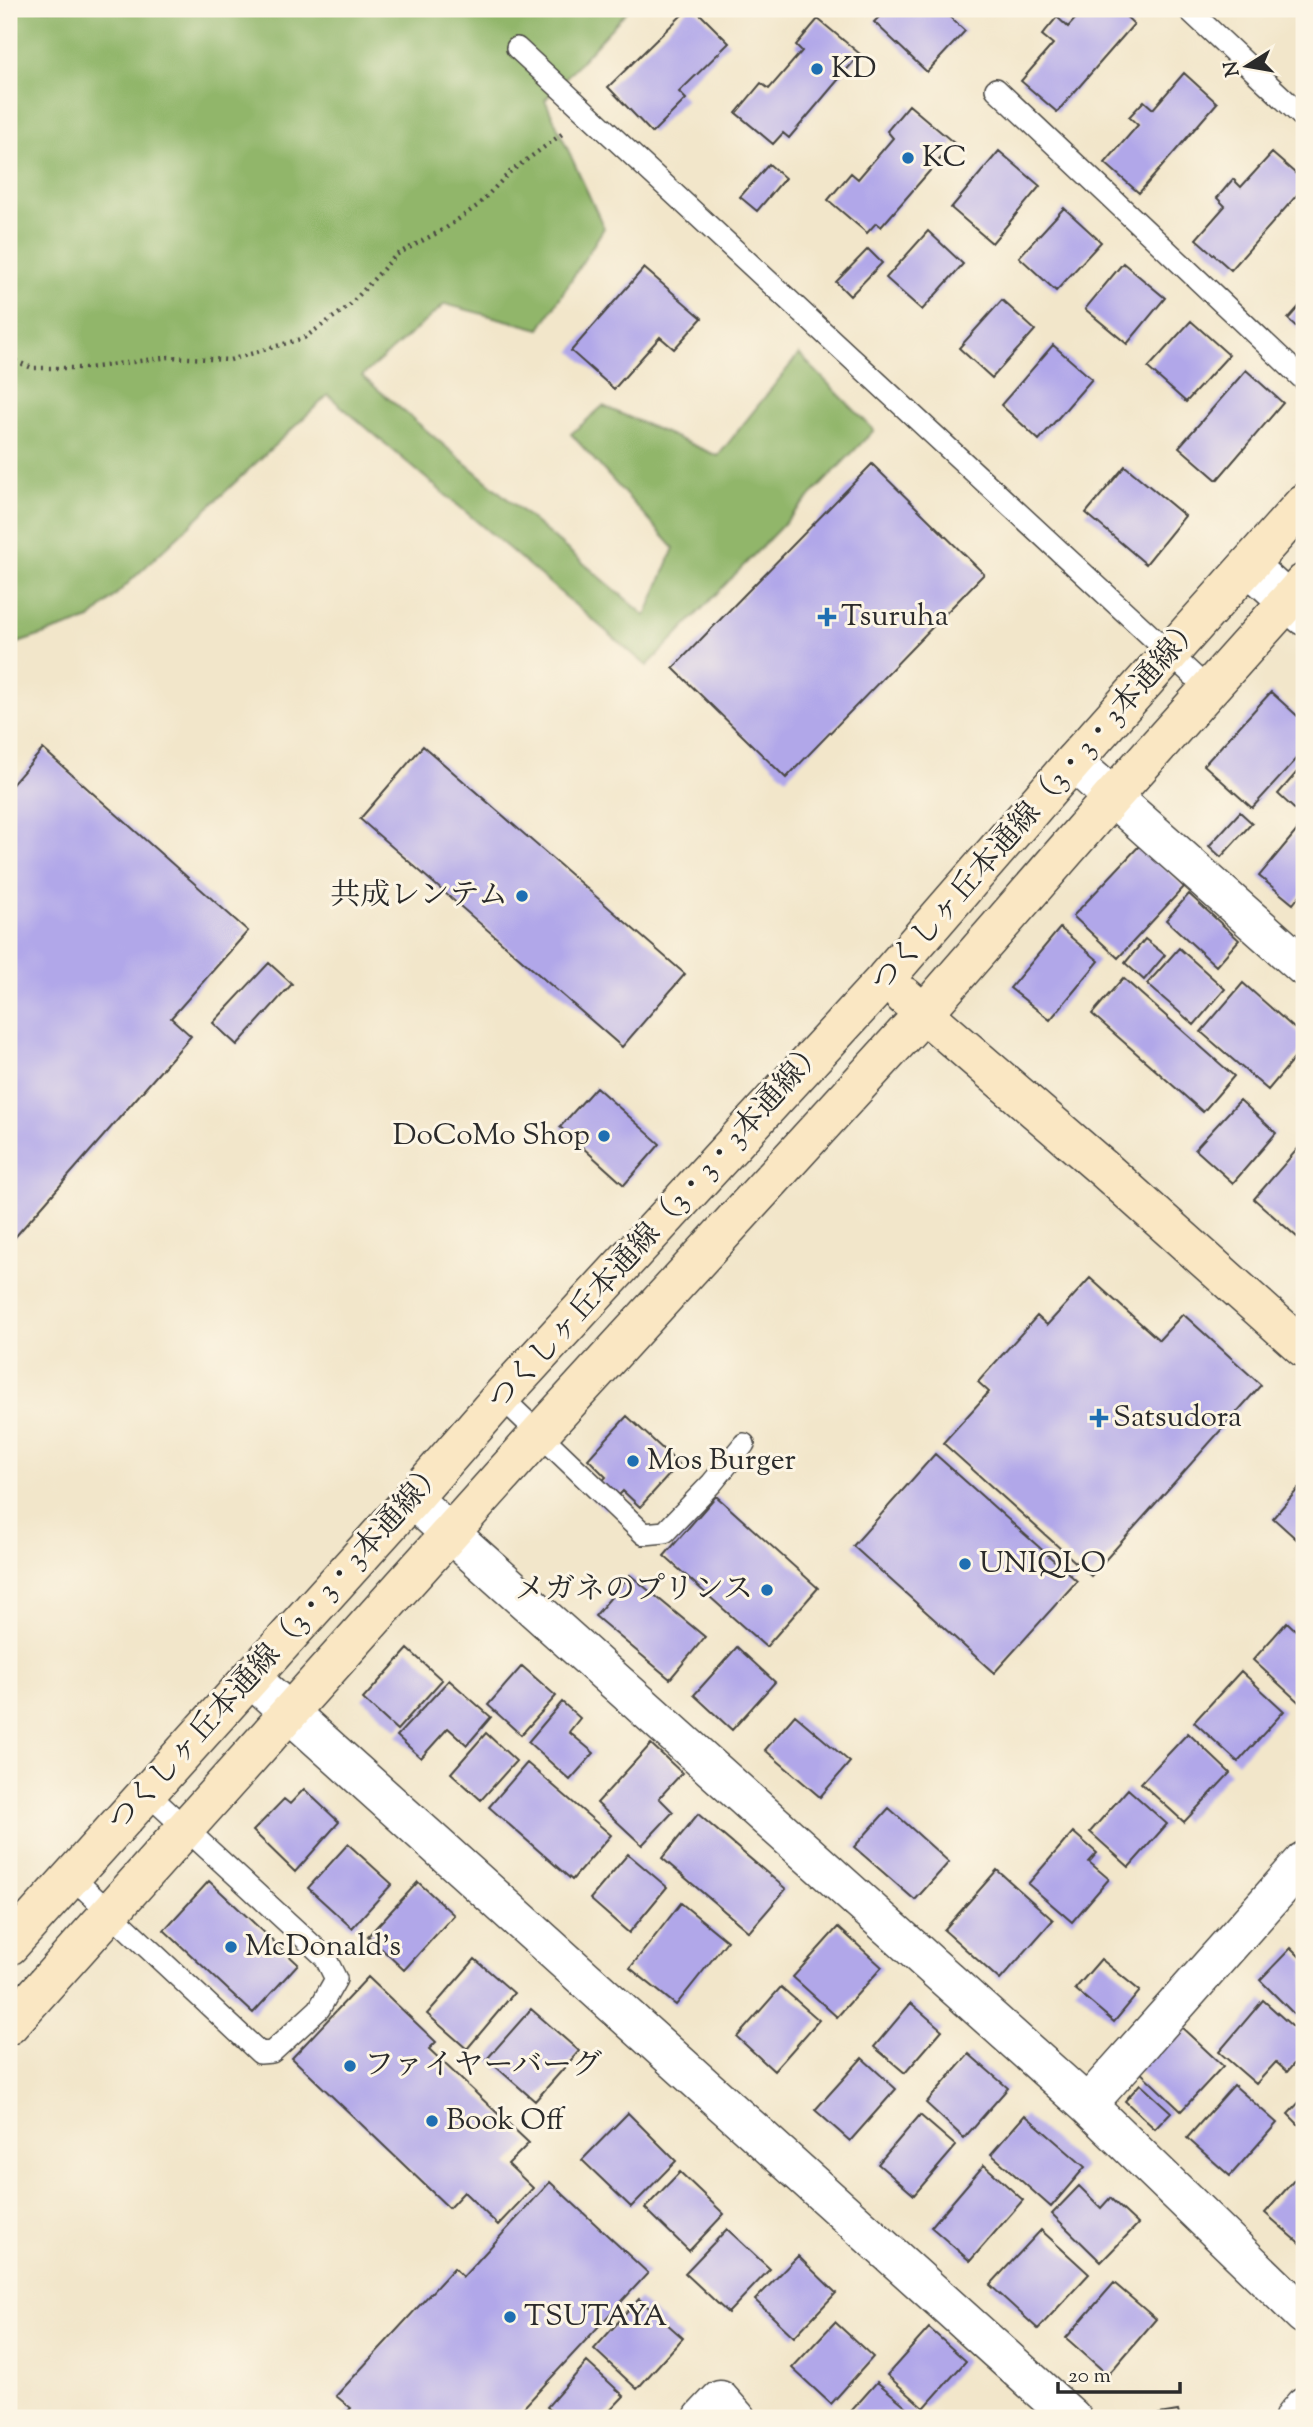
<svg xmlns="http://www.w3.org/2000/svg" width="1313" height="2427" font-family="'Sorts Mill Goudy','Noto Serif JP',serif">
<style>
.forest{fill:#91b66b;stroke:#5e704b;stroke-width:2}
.building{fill:#b1a7e9}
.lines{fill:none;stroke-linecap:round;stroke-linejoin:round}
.lane-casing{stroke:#494743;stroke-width:24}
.street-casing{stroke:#494743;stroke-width:41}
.secondary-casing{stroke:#494743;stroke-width:41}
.path{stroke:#494743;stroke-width:4.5;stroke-dasharray:2 5;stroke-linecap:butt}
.lane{stroke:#fff;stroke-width:21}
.street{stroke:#fff;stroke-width:38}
.secondary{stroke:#fae7c3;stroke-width:38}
.poi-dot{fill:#1f6fb2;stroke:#fcf5e5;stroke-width:2.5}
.labels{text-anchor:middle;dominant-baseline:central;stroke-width:6;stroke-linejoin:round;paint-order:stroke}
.poi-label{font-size:30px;fill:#2b2b2b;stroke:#fcf5e5;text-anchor:start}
.street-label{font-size:30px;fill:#2b2b2b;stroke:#fcf5e5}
</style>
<rect width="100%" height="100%" fill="#fcf5e5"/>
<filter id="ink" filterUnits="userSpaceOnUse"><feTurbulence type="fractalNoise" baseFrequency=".0143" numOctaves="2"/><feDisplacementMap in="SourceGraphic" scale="14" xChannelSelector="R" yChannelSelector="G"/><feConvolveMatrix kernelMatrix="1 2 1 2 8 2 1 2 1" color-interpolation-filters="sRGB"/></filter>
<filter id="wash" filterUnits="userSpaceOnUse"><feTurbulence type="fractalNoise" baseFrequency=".00686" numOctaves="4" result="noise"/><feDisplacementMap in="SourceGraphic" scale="28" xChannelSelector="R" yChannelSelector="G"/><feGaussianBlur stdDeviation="1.57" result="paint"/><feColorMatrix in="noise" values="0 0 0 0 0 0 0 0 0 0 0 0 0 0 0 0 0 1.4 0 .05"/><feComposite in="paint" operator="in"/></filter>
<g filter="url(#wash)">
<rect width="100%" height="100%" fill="#f2e6ca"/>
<path class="forest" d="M9 9H629L545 100 604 228 540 329 445 304 362 376 646 616 674 548 571 434 603 406 718 456 799 354 874 430 647 666 328 395 90 619 9 646Z"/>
<g id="blocks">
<path class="building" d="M688 9H695L729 43 679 92 686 99 652 133 608 87Z
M887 9H941L965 31 927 72 874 22Z
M1084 9H1118L1134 24 1057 112 1021 81 1053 44 1042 35 1057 17 1068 27Z
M818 19 860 54 789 138 783 133 773 144 736 113 761 83 769 89 802 51 796 45Z
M1184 73 1217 103 1139 193 1105 163 1138 125 1129 117 1144 101 1153 109Z
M909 105 954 143 881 227 876 223 867 233 828 200 851 173 858 179 893 138 887 131Z
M999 151 1040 186 992 243 951 208Z
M1272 153 1304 181V187L1231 270 1196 239 1225 206 1217 198 1233 179 1241 187Z
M769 164 785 178 757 211 740 197Z
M1064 208 1101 242 1056 291 1019 257Z
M928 231 963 264 922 310 886 278Z
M868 249 882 263 850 296 836 282Z
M1123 263 1165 298 1127 344 1085 309Z
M644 268 702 318 674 349 660 337 614 389 571 351Z
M1002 300 1035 330 992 378 959 348Z
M1304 301V334L1288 319Z
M1191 321 1229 355 1186 402 1148 368Z
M1053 345 1092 379 1039 440 1001 405Z
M1246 370 1283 403 1217 480 1179 447Z
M872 464 984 574 786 778 673 668Z
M1125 466 1185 516 1146 564 1086 513Z
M1271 692 1304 722V751L1252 808 1204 765Z
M423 746 685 974 622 1047 360 819Z
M43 749 248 931 171 1018 191 1036 9 1244V788Z
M1304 764V818L1278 794Z
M1240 812 1252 823 1221 857 1209 846Z
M1299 828 1304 832V890L1293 904 1259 876Z
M1140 845 1184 887 1118 958 1073 916Z
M1189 894 1239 940 1216 966 1166 920Z
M1060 928 1099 961 1050 1020 1010 988Z
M1145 939 1165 955 1144 980 1125 963Z
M1179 948 1225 989 1194 1025 1147 984Z
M269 963 292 984 237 1045 213 1023Z
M1123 978 1234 1076 1203 1112 1092 1014Z
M1243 983 1304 1037V1047L1268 1090 1201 1032Z
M596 1087 660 1144 624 1185 560 1127Z
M1240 1100 1276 1133 1233 1183 1195 1149Z
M1301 1145 1304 1147V1228L1297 1237 1254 1199Z
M1090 1278 1159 1340 1183 1314 1261 1385 1091 1576 943 1443 989 1392 978 1382 1037 1316 1047 1325Z
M627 1416 679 1464 640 1507 623 1491 605 1510 589 1496 606 1477 588 1459Z
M935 1454 1077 1581 994 1673 853 1546Z
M1304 1482V1546L1273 1518Z
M716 1496 818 1588 766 1647 664 1556Z
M630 1575 705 1637 670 1679 595 1616Z
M1287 1622 1304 1638V1707L1253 1660Z
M737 1647 775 1682 732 1730 694 1695Z
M408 1649 442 1680 397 1730 363 1699Z
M522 1666 556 1696 521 1735 488 1705Z
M1241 1671 1284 1711 1238 1762 1194 1722Z
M449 1680 491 1717 467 1745 448 1728 421 1758 397 1736Z
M562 1702 580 1718 569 1732 594 1753 570 1780 528 1742Z
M795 1715 850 1762 820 1797 765 1750Z
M486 1733 516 1761 481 1800 451 1773Z
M1188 1733 1230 1773 1184 1822 1141 1783Z
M651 1744 682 1773 659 1798 673 1812 642 1845 597 1803Z
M527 1763 611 1835 572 1880 489 1807Z
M304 1789 339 1822 295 1872 253 1831 284 1799 290 1804Z
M1128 1789 1167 1824 1129 1867 1090 1832Z
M889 1808 949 1862 915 1900 854 1847Z
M698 1814 786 1889 749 1932 662 1858Z
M1073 1832 1097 1853 1089 1862 1109 1879 1072 1922 1028 1884Z
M348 1844 392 1884 352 1928 308 1888Z
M628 1854 667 1887 629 1933 590 1899Z
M997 1870 1053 1920 1000 1980 944 1930Z
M209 1881 298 1964 253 2013 164 1930Z
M418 1882 454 1915 404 1970 368 1936Z
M681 1903 727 1941 676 2005 630 1968Z
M838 1927 882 1967 837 2017 793 1977Z
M1291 1948 1304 1961V2024L1260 1980Z
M475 1959 514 1993 467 2049 427 2014Z
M1101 1959 1140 1991 1114 2022 1075 1989Z
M368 1977 436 2042 429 2049 529 2143 508 2164 533 2188 498 2225 464 2192 449 2208 292 2058Z
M781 1987 819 2020 774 2071 737 2037Z
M1263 2000 1304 2037V2052L1287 2072 1276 2062 1256 2084 1219 2052Z
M911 2003 942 2030 905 2073 874 2047Z
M531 2009 579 2051 535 2101 487 2059Z
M1179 2025 1223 2066 1181 2111 1137 2069Z
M969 2054 1008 2088 964 2138 926 2103Z
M862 2058 896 2089 850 2141 815 2110Z
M1140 2084 1171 2112 1155 2129 1125 2101Z
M1234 2085 1277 2123 1230 2176 1187 2138Z
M1304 2097V2130L1288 2114Z
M628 2113 676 2161 631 2207 582 2160Z
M920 2115 956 2146 914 2195 878 2164Z
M1025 2115 1085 2167 1051 2207 991 2154Z
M984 2165 1023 2200 970 2261 931 2227Z
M1304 2169V2247L1265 2213Z
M680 2172 724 2214 689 2251 645 2208Z
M550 2182 648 2273 514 2418H342L351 2408 336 2396 454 2268 463 2277Z
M1079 2186 1101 2208 1110 2198 1138 2224 1101 2262 1052 2214Z
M727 2229 770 2269 728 2313 685 2273Z
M1041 2230 1089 2274 1038 2329 990 2285Z
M798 2256 836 2293 794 2337 755 2300Z
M1114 2283 1156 2319 1108 2375 1066 2338Z
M639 2299 683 2338 637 2389 594 2349Z
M835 2322 873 2357 831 2404 792 2368Z
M929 2328 966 2361 924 2408 887 2375Z
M587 2362 624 2396 603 2418H559L547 2407Z
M877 2382 920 2418H845Z
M1178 2411 1180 2418H1160L1159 2414Z"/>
</g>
</g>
<g filter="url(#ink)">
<use href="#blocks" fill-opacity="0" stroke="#494743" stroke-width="2"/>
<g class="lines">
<defs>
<path id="lane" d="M1188 9 1304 118
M517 48 1209 690
M996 89 1304 380
M501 1397 644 1534 665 1532 712 1483 744 1444
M71 1876 260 2053 272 2052 319 2009 336 1979 325 1957 147 1793"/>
<path id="street" d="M1249 566 1304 616
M1073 762 1304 967
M412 1499 1087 2105 1304 2315
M251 1678 1072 2418
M1087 2105 1304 1861
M703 2418 720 2400 736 2418
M1294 2418 1304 2406"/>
<path id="secondary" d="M904 996 1105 1170 1304 1348
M9 1946 412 1499 501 1397 885 979 1073 762 1304 503
M9 2025 539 1434 924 1013 1113 796 1304 583"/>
</defs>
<use href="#lane" class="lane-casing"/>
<use href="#street" class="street-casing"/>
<use href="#secondary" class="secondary-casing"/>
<path class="path" d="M9 358 32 368H88L169 357 230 360 304 338 348 307 396 255 446 228 477 206 510 172 562 134"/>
<use href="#lane" class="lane"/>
<use href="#street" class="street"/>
<use href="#secondary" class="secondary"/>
</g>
</g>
<g class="poi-dot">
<circle cx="817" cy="69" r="7"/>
<circle cx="908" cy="158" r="7"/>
<path d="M823.5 606.5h7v7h7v7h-7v7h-7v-7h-7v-7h7z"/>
<circle cx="522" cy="896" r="7"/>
<circle cx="604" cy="1136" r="7"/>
<path d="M1095.5 1407.5h7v7h7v7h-7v7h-7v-7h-7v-7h7z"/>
<circle cx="633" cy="1461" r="7"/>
<circle cx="965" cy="1564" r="7"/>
<circle cx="767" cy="1590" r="7"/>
<circle cx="231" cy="1947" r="7"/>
<circle cx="350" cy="2066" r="7"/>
<circle cx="432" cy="2121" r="7"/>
<circle cx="510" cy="2317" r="7"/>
</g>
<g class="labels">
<g class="poi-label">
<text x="831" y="69">KD</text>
<text x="922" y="158">KC</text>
<text x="841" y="617">Tsuruha</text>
<text x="508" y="896" text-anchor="end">共成レンテム</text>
<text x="590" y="1136" text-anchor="end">DoCoMo Shop</text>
<text x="1113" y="1418">Satsudora</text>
<text x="647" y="1461">Mos Burger</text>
<text x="979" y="1564">UNIQLO</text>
<text x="753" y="1590" text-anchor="end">メガネのプリンス</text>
<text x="245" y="1947">McDonald's</text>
<text x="364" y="2066">ファイヤーバーグ</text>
<text x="446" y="2121">Book Off</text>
<text x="524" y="2317">TSUTAYA</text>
</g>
<g class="street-label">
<text transform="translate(1038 805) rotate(-49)">つくしヶ丘本通線（3・3・3本通線）</text>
<text transform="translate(658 1226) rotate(-48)">つくしヶ丘本通線（3・3・3本通線）</text>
<text transform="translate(278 1647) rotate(-48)">つくしヶ丘本通線（3・3・3本通線）</text>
</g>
</g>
<rect width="1313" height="2427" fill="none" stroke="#fcf5e5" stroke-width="35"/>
<g transform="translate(1247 66) rotate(259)" stroke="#fcf5e5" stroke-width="5" paint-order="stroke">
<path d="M0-5L12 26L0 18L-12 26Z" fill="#2b2b2b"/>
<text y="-10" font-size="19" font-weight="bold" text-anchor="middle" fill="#2b2b2b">N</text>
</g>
<path d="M1058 2382v10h122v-10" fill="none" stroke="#2b2b2b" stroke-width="3.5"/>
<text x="1068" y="2382" font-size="21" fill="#2b2b2b" stroke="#fcf5e5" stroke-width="5" paint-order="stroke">20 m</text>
</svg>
